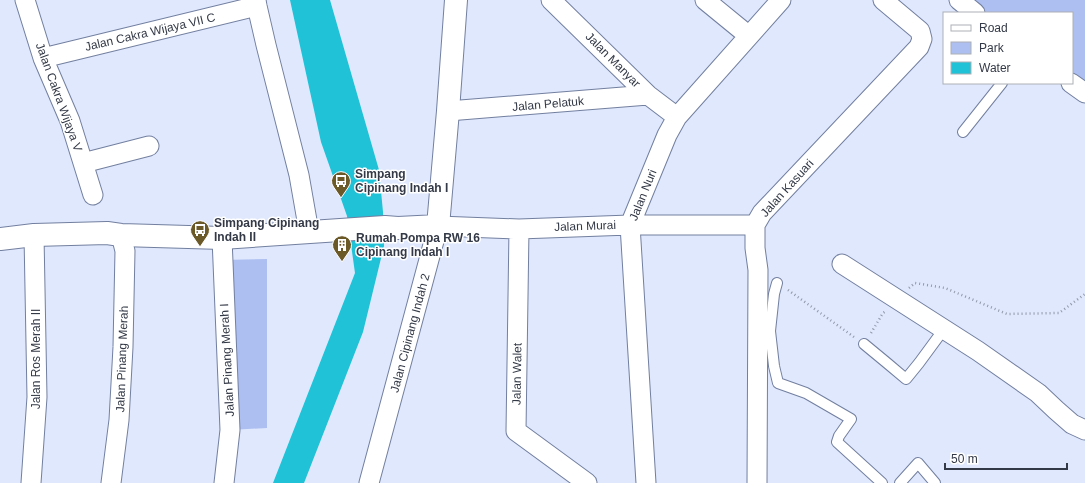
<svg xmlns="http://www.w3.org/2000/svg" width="1085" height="483" font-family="Arial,sans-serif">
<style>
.green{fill:#adbff1}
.water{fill:#1fc2d6}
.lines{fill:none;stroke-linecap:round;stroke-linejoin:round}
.service-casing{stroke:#727f9f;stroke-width:12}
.minor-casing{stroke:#727f9f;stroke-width:21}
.tertiary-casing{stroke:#727f9f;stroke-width:24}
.path{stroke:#9198aa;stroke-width:2.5;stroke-dasharray:1 3;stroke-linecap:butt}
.service{stroke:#fff;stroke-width:10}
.minor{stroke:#fff;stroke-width:19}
.tertiary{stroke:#fff;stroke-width:22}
.labels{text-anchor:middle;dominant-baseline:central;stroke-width:3;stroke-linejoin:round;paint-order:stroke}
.street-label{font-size:12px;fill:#333946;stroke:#fff}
.poi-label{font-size:12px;font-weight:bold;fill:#333946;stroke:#fff;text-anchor:start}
</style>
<rect width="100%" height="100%" fill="#dfe8fd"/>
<path class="green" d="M959 0H1085V93L1072 83V13H975Z
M267 259V428L230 430 222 260Z"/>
<path class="water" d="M290 0H330L379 170 383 212 384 246 363 332 304 483H273L355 273 347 216 321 142Z"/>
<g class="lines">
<defs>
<path id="service" d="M963 132 1002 83
M777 283 774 294 770 331 774 366 778 383 806 393 851 419 839 436 837 442 882 483
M864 344 887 363 906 379 919 363 944 329
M900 483 918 463 935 483"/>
<path id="minor" d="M25 0 43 58 70 121 93 195
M256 0 257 6 266 45 299 175 309 232
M551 0 648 95 677 117
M705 0 749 36
M959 0 975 13
M43 58 257 6
M1071 83 1085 93
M448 111 648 95
M83 163 149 146
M519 229 516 431 587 483
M222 238 230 430 224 483
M842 264 978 351 1038 393 1056 410 1072 424 1085 430
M31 483 37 397 34 235
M111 483 119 420 123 347 125 251 121 235
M369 483 438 226 519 229 630 225H755
M646 483 630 225 667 135 677 117 781 0
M757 483 758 270 755 248V225L762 213 919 47 922 39 920 31 883 0"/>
<path id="tertiary" d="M0 239 34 235 107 233 121 235 222 238 385 227 398 228 438 226 448 111 456 0"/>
</defs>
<use href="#service" class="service-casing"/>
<use href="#minor" class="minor-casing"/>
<use href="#tertiary" class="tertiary-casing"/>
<path class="path" d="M909 288 915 283 945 288 1007 314 1059 313 1085 294
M788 290 854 337
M871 333 883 313 886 311"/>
<use href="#service" class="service"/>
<use href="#minor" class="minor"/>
<use href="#tertiary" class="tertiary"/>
</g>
<defs>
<symbol id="bus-pin" viewBox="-11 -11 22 30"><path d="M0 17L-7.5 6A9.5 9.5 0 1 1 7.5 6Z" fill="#6c5928" stroke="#fff"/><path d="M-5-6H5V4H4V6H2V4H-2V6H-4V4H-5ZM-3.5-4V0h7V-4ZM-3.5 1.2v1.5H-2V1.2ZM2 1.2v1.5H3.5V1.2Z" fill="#fff"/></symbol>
<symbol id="building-pin" viewBox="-11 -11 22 30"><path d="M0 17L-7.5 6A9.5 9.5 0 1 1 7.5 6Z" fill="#6c5928" stroke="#fff"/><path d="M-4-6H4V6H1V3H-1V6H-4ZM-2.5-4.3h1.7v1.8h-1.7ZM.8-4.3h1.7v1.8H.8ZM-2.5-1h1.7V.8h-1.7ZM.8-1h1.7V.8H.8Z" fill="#fff"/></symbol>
</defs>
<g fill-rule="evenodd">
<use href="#bus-pin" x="330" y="170" width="22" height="30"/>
<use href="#bus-pin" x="189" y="219" width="22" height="30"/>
<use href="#building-pin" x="331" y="234" width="22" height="30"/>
</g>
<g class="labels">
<g class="street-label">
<text transform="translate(150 32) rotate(-13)">Jalan Cakra Wijaya VII C</text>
<text transform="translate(613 60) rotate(45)">Jalan Manyar</text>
<text transform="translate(59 97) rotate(70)">Jalan Cakra Wijaya V</text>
<text transform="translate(548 104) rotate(-5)">Jalan Pelatuk</text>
<text transform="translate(787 188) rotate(-48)">Jalan Kasuari</text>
<text transform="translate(643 195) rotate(-68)">Jalan Nuri</text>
<text transform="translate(585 226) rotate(-2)">Jalan Murai</text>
<text transform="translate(410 333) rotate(-75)">Jalan Cipinang Indah 2</text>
<text transform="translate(36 359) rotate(-90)">Jalan Ros Merah II</text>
<text transform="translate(122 359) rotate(-88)">Jalan Pinang Merah</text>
<text transform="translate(227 360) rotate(-93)">Jalan Pinang Merah I</text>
<text transform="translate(517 374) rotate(-89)">Jalan Walet</text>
</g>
<g class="poi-label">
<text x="355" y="174">Simpang<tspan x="355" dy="14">Cipinang Indah I</tspan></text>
<text x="214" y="223">Simpang Cipinang<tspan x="214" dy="14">Indah II</tspan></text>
<text x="356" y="238">Rumah Pompa RW 16<tspan x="356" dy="14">Cipinang Indah I</tspan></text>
</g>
</g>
<rect x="943" y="12" width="130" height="72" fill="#ffffff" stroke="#adb0b5"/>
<rect x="951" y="25" width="20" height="6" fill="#ffffff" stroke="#adb0b5"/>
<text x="979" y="32" font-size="12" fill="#333946">Road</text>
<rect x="951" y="42" width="20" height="12" fill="#adbff1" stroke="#adb0b5"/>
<text x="979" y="52" font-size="12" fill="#333946">Park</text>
<rect x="951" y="62" width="20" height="12" fill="#1fc2d6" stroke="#adb0b5"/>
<text x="979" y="72" font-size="12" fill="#333946">Water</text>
<path d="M945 463v6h122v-6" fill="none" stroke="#333946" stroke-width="2"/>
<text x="951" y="463" font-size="12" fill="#333946" stroke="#ffffff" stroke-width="3" paint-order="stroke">50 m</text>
</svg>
